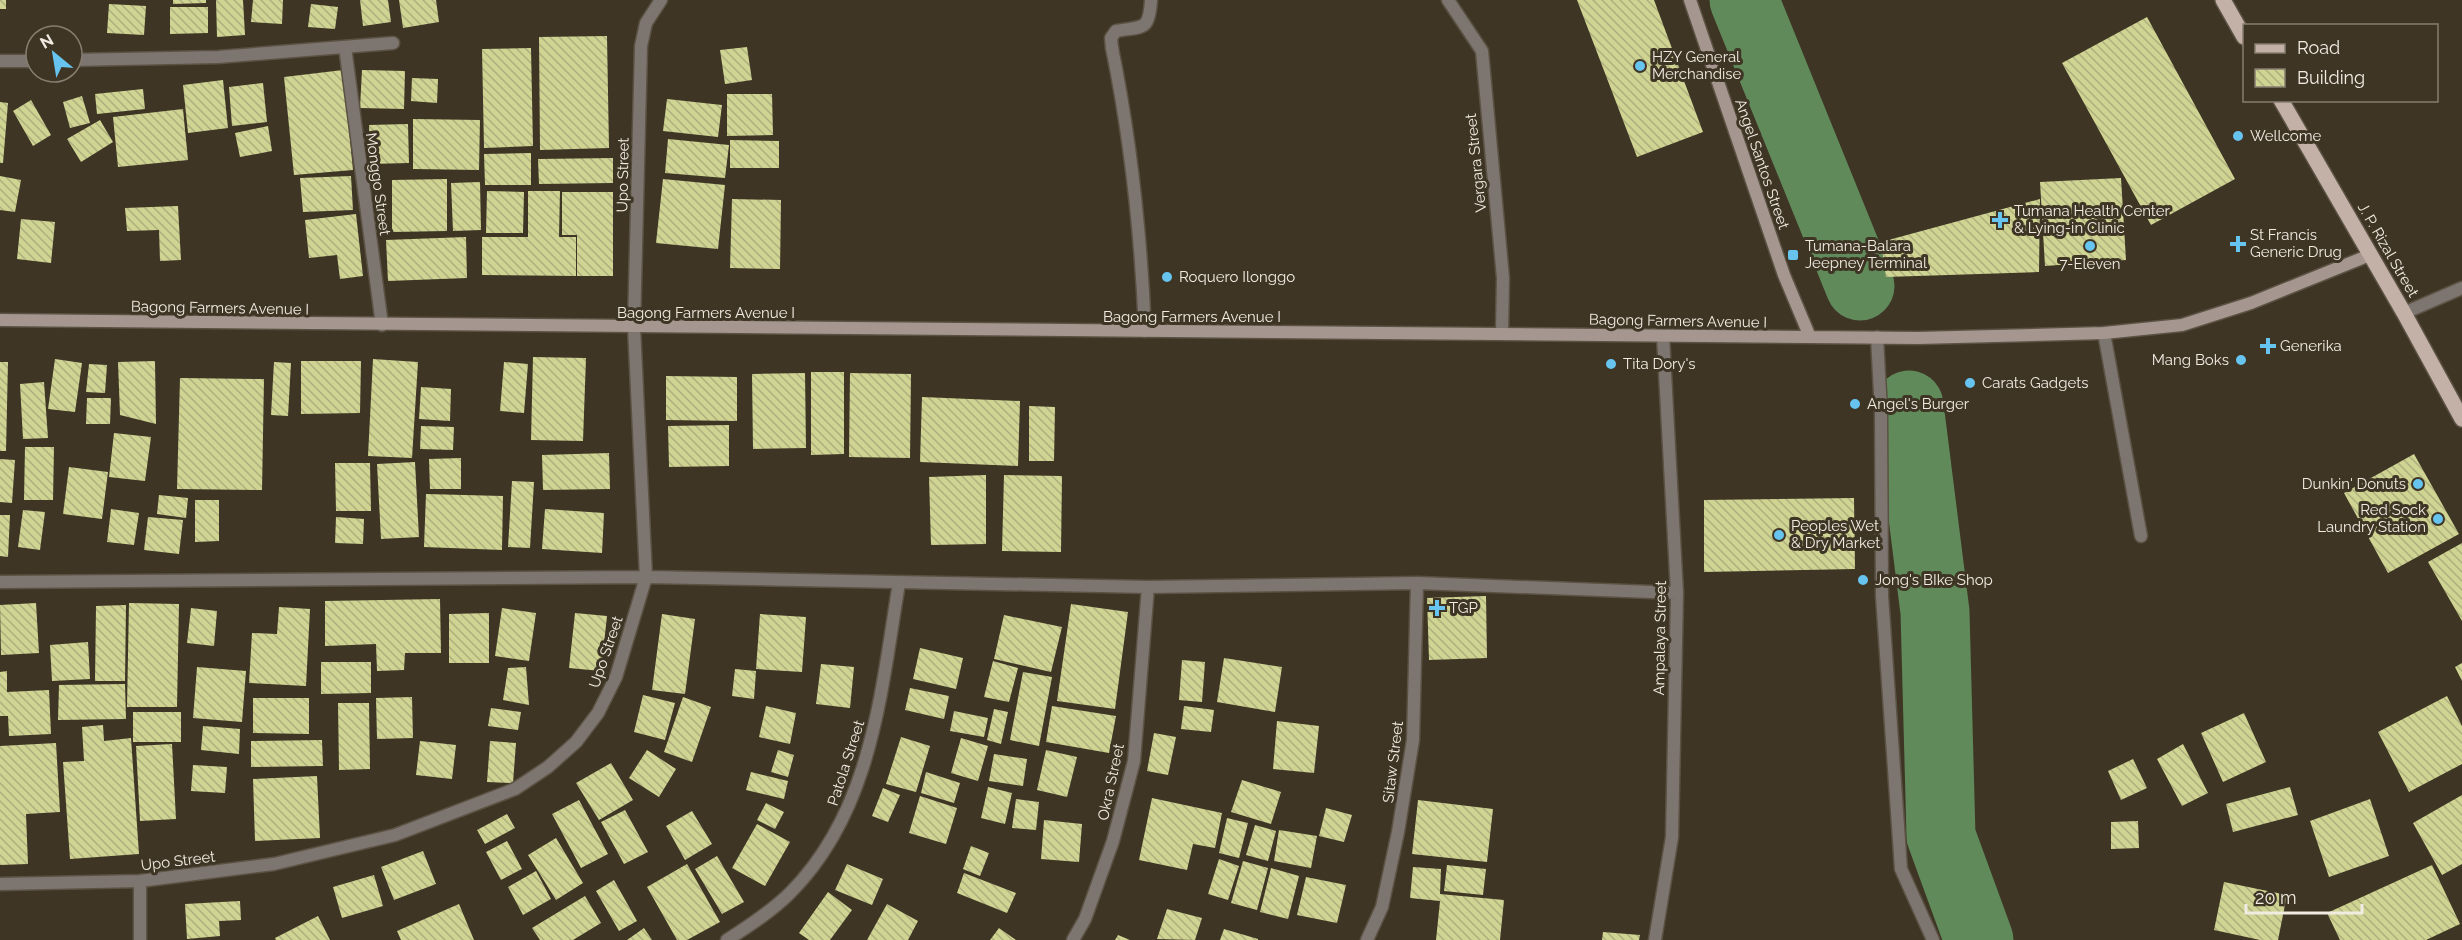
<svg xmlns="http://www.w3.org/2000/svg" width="2462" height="940" font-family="Raleway,sans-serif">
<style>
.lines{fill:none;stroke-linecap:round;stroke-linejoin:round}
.river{stroke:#608a5a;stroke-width:69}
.building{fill:url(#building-back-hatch)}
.lane-casing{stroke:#5b5243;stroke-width:15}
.street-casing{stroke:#5b5243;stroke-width:15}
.secondary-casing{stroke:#5b5243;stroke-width:15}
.primary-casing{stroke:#5b5243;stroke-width:18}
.lane{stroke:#7d7570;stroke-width:12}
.street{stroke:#7d7570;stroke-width:12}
.secondary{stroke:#a5978f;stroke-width:12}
.primary{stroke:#c3b1a7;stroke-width:15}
.poi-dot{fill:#67c4ef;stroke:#3e3525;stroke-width:2}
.labels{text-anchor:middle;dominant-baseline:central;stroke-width:6;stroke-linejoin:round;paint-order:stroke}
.poi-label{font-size:15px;fill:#f1ebe1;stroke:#3e3525;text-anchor:start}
.street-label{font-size:15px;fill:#f1ebe1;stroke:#3e3525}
</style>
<defs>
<pattern id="building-back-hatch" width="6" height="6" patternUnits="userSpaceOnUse" patternTransform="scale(1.5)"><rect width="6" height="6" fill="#cfd492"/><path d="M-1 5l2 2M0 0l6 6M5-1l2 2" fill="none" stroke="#adb07e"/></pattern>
</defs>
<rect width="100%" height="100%" fill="#3e3525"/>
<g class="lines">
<path class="river" d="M1744 0 1860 286
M1909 405 1935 612 1941 836 1979 940"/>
</g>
<path class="building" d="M0 0H6V9H0Z
M173 0H206V3L173 4Z
M216 0H243L245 35 217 37Z
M253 0H283L282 24 251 22Z
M360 0H388L391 22 363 26Z
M399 0H436L439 22 403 28Z
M1577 0H1654L1703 132 1637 157Z
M109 4 146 6 144 35 107 33Z
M311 4 338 7 335 29 308 27Z
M170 7H208V33L170 34Z
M2147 17 2235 179 2151 225 2062 63Z
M607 36 609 148 540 150 539 37Z
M747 47 752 80 725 84 720 50Z
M531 48 533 146 484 148 482 49Z
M343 70 353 170 294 175 284 77Z
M362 70 405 71 404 109 360 108Z
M412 78 438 79 437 103 411 101Z
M223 80 228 128 188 133 183 85Z
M263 83 267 122 232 126 229 87Z
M143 89 145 109 97 114 95 94Z
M727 94H772L773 135 727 136Z
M82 96 90 123 70 128 63 102Z
M667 99 722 105 718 137 663 131Z
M31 100 51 135 33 146 13 111Z
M0 102 8 103 3 163H0Z
M183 109 188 160 118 167 113 117Z
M413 119 480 120 479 170 413 169Z
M100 120 113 142 81 162 67 139Z
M408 124 409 163 370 164 369 125Z
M268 126 272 151 240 157 235 133Z
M668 139 729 145 725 178 665 173Z
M730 140 779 141V168H730Z
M531 153V185H485L484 154Z
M613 158V183L539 184 538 159Z
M0 176 21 180 15 212 0 210Z
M351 176 353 210 303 212 300 178Z
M2121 178 2126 260 2045 266 2040 182Z
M447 179V231L392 232V180Z
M663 179 725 185 718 249 656 243Z
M480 182 481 230 453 231 451 183Z
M487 191 524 192 523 233H486Z
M528 191H560L559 237H576V276L482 275V237H528Z
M562 192H613V276H577V235H562Z
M732 199 781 200 780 269 730 268Z
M2040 199 2039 272 1886 277 1881 242Z
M178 206 181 260 160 261 159 230 127 231 125 208Z
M356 214 363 276 340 279 337 255 309 258 305 220Z
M21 219 55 222 51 263 17 259Z
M466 237 467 278 388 281 386 240Z
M533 357 586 358 583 441 531 440Z
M55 359 82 363 75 412 48 409Z
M373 359 418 362 412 458 368 456Z
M155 361 156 424 120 415 118 362Z
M301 361H361L360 413 301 414Z
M0 362H8L6 451H0Z
M274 362 291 363 288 416 271 415Z
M504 362 528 364 524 413 500 411Z
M89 364 107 365 105 393 86 392Z
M811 372H844V454L811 455Z
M805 373 806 448 753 449 752 374Z
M850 373 911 374 910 458 849 457Z
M666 376 737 377V421L666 420Z
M180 378 264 379 262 490 177 489Z
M44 382 48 438 23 439 20 384Z
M421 387 451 389 450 421 419 419Z
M922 397 1020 401 1018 466 920 462Z
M87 398H111L110 424H86Z
M1029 406 1055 407 1054 461H1029Z
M729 425V466L669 467 668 426Z
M421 426 454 427 453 450 420 449Z
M114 433 151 437 145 481 109 477Z
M25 447H54L53 500H24Z
M609 453 610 489 543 490 542 455Z
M2414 454 2459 534 2388 573 2344 493Z
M461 458V489H430L429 459Z
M0 459 15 460 12 503 0 502Z
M415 462 419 537 381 539 377 464Z
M335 463H370L371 511H336Z
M69 467 108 472 102 519 63 514Z
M986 475V544L931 545 929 477Z
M1004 475 1062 476 1061 552 1002 551Z
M512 481 534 482 530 548 508 547Z
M426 494 503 496 502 550 424 547Z
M159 495 188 498 186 518 157 514Z
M1854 498 1855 569 1704 572V500Z
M195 500H219V541L195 542Z
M111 509 139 513 134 545 107 542Z
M545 509 604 513 602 553 542 549Z
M23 510 45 512 40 550 18 547Z
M0 515H10L8 557 0 556Z
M148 517 183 520 179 554 144 550Z
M336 517 364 519 363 544 335 543Z
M2462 543V621L2428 562Z
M1486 596 1487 658 1429 660 1427 598Z
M440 599 441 653H405L404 670 377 671 376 644 325 646V601Z
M36 603 39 653 1 655 0 605Z
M129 603 179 604 177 707H127Z
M1071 604 1128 612 1115 709 1057 701Z
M126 605 125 681H95L96 606Z
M279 607 310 609 306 686 249 683 252 633 277 634Z
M191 608 217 611 214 646 187 643Z
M502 608 536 613 529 661 495 656Z
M489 613V663H449V614Z
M575 613 607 616 601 671 569 668Z
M662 614 695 619 685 694 652 690Z
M760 614 806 617 802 672 756 669Z
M1004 615 1062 627 1051 672 994 659Z
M88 642 90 679 52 681 50 645Z
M920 648 963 658 956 689 913 679Z
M1224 658 1282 667 1275 712 1217 702Z
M1182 660 1205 662 1202 702 1179 700Z
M993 661 1018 668 1009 702 984 697Z
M321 662H371V693L321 694Z
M2462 663V681L2455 667Z
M821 664 854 667 850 708 816 704Z
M197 667 246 671 242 722 193 718Z
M526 667 529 705 503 700 508 668Z
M735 669 756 671 754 699 732 696Z
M7 671V692L49 690 51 734 9 736 8 716H0V672Z
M1023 672 1052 677 1039 746 1010 740Z
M125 684 126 719 58 720 59 685Z
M910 688 949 696 944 719 905 710Z
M643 695 675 703 665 740 634 732Z
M2447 696 2462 726V764L2409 792 2378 732Z
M412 697 413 738 377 739 376 698Z
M683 697 711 707 692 762 664 752Z
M253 698H309V734L253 733Z
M338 703H369L370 769 339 770Z
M766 706 796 713 790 744 759 737Z
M1052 706 1116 716 1109 753 1046 742Z
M1184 706 1214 710 1211 732 1181 729Z
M491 708 521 712 518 730 488 726Z
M994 709 1008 712 1001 744 987 740Z
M954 711 988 718 984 737 950 731Z
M133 712H181V742H133Z
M2244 713 2266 762 2223 782 2201 733Z
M1277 721 1319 726 1314 773 1273 769Z
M103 725 104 741 131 738 139 854 70 859 63 762 84 761 82 727Z
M203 726 240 729 239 754 201 750Z
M1154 733 1176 737 1168 775 1147 771Z
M901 737 930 746 916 792 886 784Z
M961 738 988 746 978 781 951 773Z
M322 740 323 766 251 767V741Z
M420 741 456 745 452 779 416 775Z
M490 741 516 743 513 783 487 782Z
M56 743 60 812 26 814 28 864 0 865V746Z
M172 744 176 819 140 821 136 746Z
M2183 744 2208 793 2182 806 2157 759Z
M647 750 676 769 659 797 629 778Z
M778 750 794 755 788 777 771 772Z
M1046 750 1077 757 1067 797 1037 790Z
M994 754 1027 759 1023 786 989 781Z
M2133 759 2147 788 2121 800 2108 771Z
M611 763 633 800 599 820 576 783Z
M193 765 227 767 225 793 191 791Z
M751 772 788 781 784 799 746 790Z
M926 772 960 783 954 803 921 793Z
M317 776 320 838 255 841 253 779Z
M1242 780 1281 792 1271 824 1231 812Z
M988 787 1012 793 1005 824 981 818Z
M2290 787 2298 815 2233 832 2226 804Z
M883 788 900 795 888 822 872 816Z
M2462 795V864L2442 875 2413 823Z
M920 796 957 808 946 844 909 833Z
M1152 798 1222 813 1215 848 1193 844 1187 870 1139 860Z
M1016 799 1039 802 1036 830 1012 828Z
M2370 799 2389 856 2329 877 2310 821Z
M579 800 608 854 581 868 552 814Z
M1418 800 1493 809 1487 862 1412 854Z
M766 803 784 812 775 829 757 820Z
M1326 808 1352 815 1344 842 1319 836Z
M625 810 648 852 624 864 601 822Z
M692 811 712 844 685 860 666 826Z
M507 814 515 828 485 844 477 830Z
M1227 818 1248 823 1239 858 1219 853Z
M1044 820 1082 824 1079 862 1041 859Z
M2138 821 2139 848 2111 849V822Z
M757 824 790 842 765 886 732 868Z
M1255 825 1276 831 1268 861 1246 855Z
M1279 830 1317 836 1311 868 1274 861Z
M556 838 583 883 556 900 528 855Z
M507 841 522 869 501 880 486 852Z
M971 846 989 853 980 876 963 869Z
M423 851 436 884 394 900 381 867Z
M717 856 744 902 722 914 695 869Z
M1219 859 1239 866 1228 900 1208 894Z
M1243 861 1268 868 1257 910 1231 903Z
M687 864 720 922 687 940H677L647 887Z
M847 864 883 879 872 905 835 890Z
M1447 865 1486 869 1483 895 1444 891Z
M2432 865 2460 924 2426 940H2340L2327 913Z
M1413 867 1441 869 1440 894 1504 900 1500 940H1436L1440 901 1410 898Z
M1271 868 1299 876 1288 919 1260 912Z
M536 871 551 899 523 915 508 887Z
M964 873 1016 893 1007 913 957 893Z
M374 875 383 906 342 918 333 887Z
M1306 877 1346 885 1337 923 1297 915Z
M614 880 637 921 619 931 596 891Z
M2224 882 2287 895 2278 940H2260L2214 930Z
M828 892 852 910 830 940H809L799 933Z
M585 896 601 923 573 940H540L532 928Z
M240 901 241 920 219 921 220 936 187 939 185 904Z
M459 904 474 940H401L397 931Z
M887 904 918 921 908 940H867Z
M1167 909 1202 918 1195 940 1157 939Z
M318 916 330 940H276L275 938Z
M644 928 652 940H627Z
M999 928 1016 940H990Z
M1224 929 1258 939V940H1220Z
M1603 932 1640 935 1639 940H1602Z
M1118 935 1130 940H1115Z"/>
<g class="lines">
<defs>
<path id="lane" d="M1448 0 1482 51 1503 278 1502 333
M1112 48 1111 38 1116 31C1143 26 1149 32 1151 0"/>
<path id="street" d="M345 47 382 325
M1112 48C1131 141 1141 236 1145 331
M72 60 218 57 393 43
M0 61H36
M2404 313 2462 288
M2104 333 2141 536
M1877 337 1881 411 1882 596 1901 869 1933 940
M0 582 646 577 1148 587 1417 583 1677 593
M140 881V940
M0 884 140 881 274 864 395 835 515 789 548 767 576 742 598 713 616 677 646 577 634 327 641 46 646 23 661 0
M727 940C749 926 772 911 790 893 872 811 881 692 899 583
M1073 940 1085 919 1113 841 1134 761 1148 587
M1367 940 1382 907 1398 832 1413 740 1417 583
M1655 940 1672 837 1677 593 1663 336"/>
<path id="secondary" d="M1690 0 1784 275 1810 337
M0 320 1918 338 2104 333 2182 325 2251 303 2370 255"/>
<path id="primary" d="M2223 0 2244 37
M2281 100 2404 313 2462 419"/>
</defs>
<use href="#lane" class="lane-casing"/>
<use href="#street" class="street-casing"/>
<use href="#secondary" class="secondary-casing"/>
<use href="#primary" class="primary-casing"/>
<use href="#lane" class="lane"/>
<use href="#street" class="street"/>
<use href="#secondary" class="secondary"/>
<use href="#primary" class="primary"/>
</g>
<g class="poi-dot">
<circle cx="1640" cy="66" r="6"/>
<circle cx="2238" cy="136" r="6"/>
<path d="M1997 211h6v6h6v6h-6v6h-6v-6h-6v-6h6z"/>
<path d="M2235 235h6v6h6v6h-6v6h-6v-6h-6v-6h6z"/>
<circle cx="2090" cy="246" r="6"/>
<rect x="1787" y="249" width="12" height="12" rx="3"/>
<circle cx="1167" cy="277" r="6"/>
<path d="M2265 337h6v6h6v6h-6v6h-6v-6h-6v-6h6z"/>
<circle cx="2241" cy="360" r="6"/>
<circle cx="1611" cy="364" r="6"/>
<circle cx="1970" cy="383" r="6"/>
<circle cx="1855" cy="404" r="6"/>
<circle cx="2418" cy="484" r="6"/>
<circle cx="2438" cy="519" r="6"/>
<circle cx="1779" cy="535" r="6"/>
<circle cx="1863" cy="580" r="6"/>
<path d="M1434 599h6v6h6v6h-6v6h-6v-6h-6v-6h6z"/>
</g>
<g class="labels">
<g class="poi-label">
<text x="1652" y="57">HZY General<tspan x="1652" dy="17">Merchandise</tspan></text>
<text x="2250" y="136">Wellcome</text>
<text x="2014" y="211">Tumana Health Center<tspan x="2014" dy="17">&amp; Lying-in Clinic</tspan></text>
<text x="2250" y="235">St Francis<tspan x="2250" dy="17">Generic Drug</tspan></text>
<text x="1805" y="246">Tumana-Balara<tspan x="1805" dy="17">Jeepney Terminal</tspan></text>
<text x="2090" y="264" text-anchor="middle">7-Eleven</text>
<text x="1179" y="277">Roquero Ilonggo</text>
<text x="2280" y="346">Generika</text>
<text x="2229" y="360" text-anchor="end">Mang Boks</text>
<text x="1623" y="364">Tita Dory's</text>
<text x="1982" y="383">Carats Gadgets</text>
<text x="1867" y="404">Angel's Burger</text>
<text x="2406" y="484" text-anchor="end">Dunkin' Donuts</text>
<text x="2426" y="510" text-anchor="end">Red Sock<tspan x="2426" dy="17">Laundry Station</tspan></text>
<text x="1791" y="526">Peoples Wet<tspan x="1791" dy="17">&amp; Dry Market</tspan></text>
<text x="1875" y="580">Jong's BIke Shop</text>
<text x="1449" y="608">TGP</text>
</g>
<g class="street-label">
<text transform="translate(1476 163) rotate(-96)">Vergara Street</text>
<text transform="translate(1762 164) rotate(71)">Angel Santos Street</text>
<text transform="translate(623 175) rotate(-89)">Upo Street</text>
<text transform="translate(378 184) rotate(82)">Monggo Street</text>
<text transform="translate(2388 250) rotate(60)">J. P. Rizal Street</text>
<text transform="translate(220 308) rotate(1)">Bagong Farmers Avenue I</text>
<text x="706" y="313">Bagong Farmers Avenue I</text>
<text x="1192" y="317">Bagong Farmers Avenue I</text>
<text transform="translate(1678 321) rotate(1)">Bagong Farmers Avenue I</text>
<text transform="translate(1660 638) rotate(-89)">Ampalaya Street</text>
<text transform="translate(606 652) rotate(-71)">Upo Street</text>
<text transform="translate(1393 762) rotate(-83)">Sitaw Street</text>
<text transform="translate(846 763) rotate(-72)">Patola Street</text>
<text transform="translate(1111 782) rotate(-78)">Okra Street</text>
<text transform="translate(178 861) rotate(-7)">Upo Street</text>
</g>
</g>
<rect x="2243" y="24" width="195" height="78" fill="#3e3525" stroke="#867e70" stroke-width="1.5"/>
<rect x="2255" y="44" width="30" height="9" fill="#c3b1a7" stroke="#867e70" stroke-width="1.5"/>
<text x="2297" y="54" font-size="18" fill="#f1ebe1">Road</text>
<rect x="2255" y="69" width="30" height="18" fill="url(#building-back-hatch)" stroke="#867e70" stroke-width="1.5"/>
<text x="2297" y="84" font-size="18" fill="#f1ebe1">Building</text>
<g transform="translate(54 54) rotate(330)"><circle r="28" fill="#3e3525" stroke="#867e70" stroke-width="1.5"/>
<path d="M0-4.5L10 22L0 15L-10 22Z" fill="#67c4ef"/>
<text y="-9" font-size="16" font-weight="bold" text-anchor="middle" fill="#f1ebe1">N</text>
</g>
<path d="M2246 904v9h116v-9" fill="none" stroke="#f1ebe1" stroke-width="3"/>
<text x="2255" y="904" font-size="18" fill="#f1ebe1" stroke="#3e3525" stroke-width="4.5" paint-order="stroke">20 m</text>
</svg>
